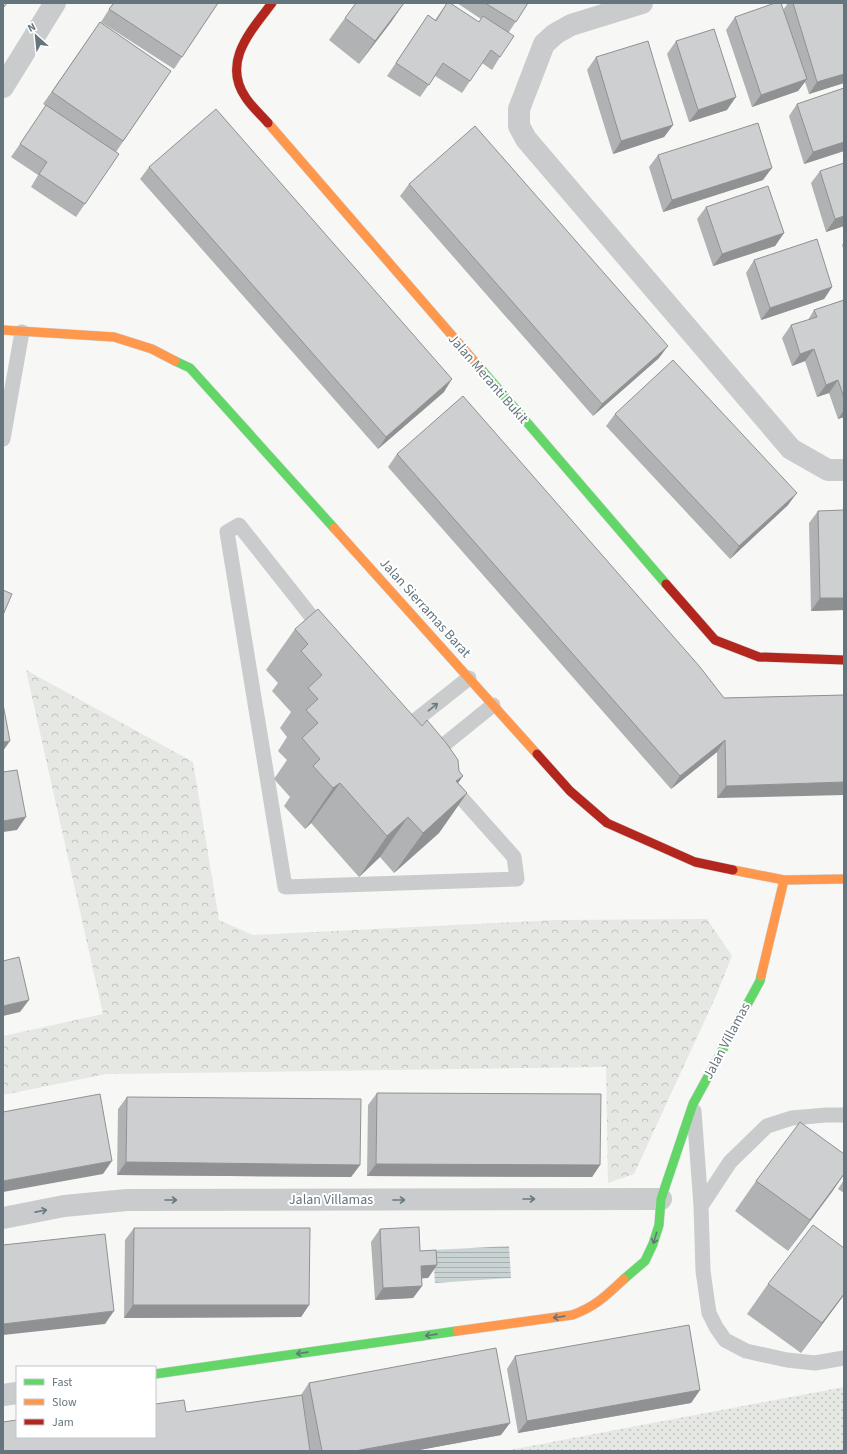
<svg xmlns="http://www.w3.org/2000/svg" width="847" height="1454" font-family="'Source Sans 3',sans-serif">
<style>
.grass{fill:url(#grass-dots)}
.forest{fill:url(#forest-crowns)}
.water{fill:url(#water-rules)}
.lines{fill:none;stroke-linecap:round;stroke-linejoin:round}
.fast-casing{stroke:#d2d3d4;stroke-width:10}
.slow-casing{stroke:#d2d3d4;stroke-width:10}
.jam-casing{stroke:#d2d3d4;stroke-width:10}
.lane{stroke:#c9cbcc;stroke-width:15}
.street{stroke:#c9cbcc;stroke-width:22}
.fast{stroke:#63d668;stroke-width:9}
.slow{stroke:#ff974d;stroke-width:9}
.jam{stroke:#b3261e;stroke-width:9}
.wall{fill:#b0b2b3}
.shaded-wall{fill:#909192}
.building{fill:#cdcfd0;stroke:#909192}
.oneway{stroke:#6a7982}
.oneway2{stroke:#65757e}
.labels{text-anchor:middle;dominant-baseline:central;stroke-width:4;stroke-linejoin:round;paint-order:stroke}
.street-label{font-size:14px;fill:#65757e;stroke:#fff}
</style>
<defs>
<pattern id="grass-dots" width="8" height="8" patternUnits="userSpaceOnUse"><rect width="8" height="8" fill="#e6e8e4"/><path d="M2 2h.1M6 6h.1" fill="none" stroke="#bec1be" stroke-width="1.8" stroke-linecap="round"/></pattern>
<pattern id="forest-crowns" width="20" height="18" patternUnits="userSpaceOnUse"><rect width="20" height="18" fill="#e6e8e4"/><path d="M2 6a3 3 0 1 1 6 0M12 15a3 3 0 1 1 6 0" fill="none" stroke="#bec1be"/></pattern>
<pattern id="water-rules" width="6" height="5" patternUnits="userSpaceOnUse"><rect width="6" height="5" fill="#cad3d4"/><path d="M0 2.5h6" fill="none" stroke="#a8b0b1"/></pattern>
</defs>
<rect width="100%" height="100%" fill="#f7f7f6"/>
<path class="grass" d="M844 1387V1451H504Z"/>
<path class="forest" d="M26 670 193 762 219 920 253 935 557 920 707 919 732 956 716 996 634 1174 608 1183 606 1067 106 1074 3 1095V1036L103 1014Z"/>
<path class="water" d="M509 1246 511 1278 435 1283 433 1250Z"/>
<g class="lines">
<defs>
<path id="fast" d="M175 361 190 368 334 528
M481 369 666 584
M624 1279 645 1261 653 1244 659 1225 661 1199 693 1104 760 981 761 976
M155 1374 457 1331"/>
<path id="slow" d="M268 123 481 369
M3 330 114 337 152 349 175 361
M334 528 537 754
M733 870 784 880 844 879
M761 976 784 880
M457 1331 572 1315C595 1307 607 1295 624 1279"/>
<path id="jam" d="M268 123C261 115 252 107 246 98 221 62 251 31 272 3
M666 584 715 640 759 657 844 660
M537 754 570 791 607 823 695 862 733 870"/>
</defs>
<use href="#fast" class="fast-casing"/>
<use href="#slow" class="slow-casing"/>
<use href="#jam" class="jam-casing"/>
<path class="lane" d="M3 439 22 332
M239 525 402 731 514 857 517 879 285 887 227 532Z
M402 731 469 678
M430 756 493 705
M694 1111 701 1206 703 1271 709 1313 716 1327 725 1340 746 1351 787 1360 815 1363 844 1358
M701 1206 730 1162 767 1126 792 1118 826 1115H844"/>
<path class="street" d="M642 3 571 25 555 34 544 44 519 109V126L526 139 791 449 828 470H844
M3 87 55 3
M3 1218 64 1206 127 1200 661 1199
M3 1395 17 1393"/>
<use href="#fast" class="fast"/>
<use href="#slow" class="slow"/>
<use href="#jam" class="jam"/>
</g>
<path class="wall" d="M113 3H218L174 69 101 22Z
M404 3 391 22 359 64 329 40 345 18Z
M447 3 479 22 481 19 457 3H528L509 32 500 57 492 70 482 63 462 93 435 76 420 97 387 76 428 15 435 20Z
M788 3H844V83L809 94 805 82 798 91 752 107 726 30 735 17 783 10Z
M100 22 171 71 116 152 119 154 76 217 31 187 38 175 11 157 46 106 43 104Z
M676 41 727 110 689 122 667 54Z
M596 57 673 125 664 137 613 154 587 70Z
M844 88V151L804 164 789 116 797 104Z
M658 155 763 180 663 212 649 167Z
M149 167 444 392 378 449 140 179Z
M820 171 844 226 826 232 811 183Z
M409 184 659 358 593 416 400 196Z
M706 207 784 233 775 246 713 266 697 219Z
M844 242V250L842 245Z
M754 260 832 287 824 299 761 320 746 273Z
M844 300V417L838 419 829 393 817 397 805 361 792 366 782 338 791 325 808 320 814 310Z
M615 414 788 505 730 559 606 426Z
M397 454 724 698 844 695 717 798V752L671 789 388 467Z
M818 511 844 610 811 611 809 523Z
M295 629 459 771 463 776 458 783 467 793 439 833 394 873 380 857 359 877 311 823 305 829 284 806 290 797 274 779 287 760 278 751 287 737 280 728 291 712 272 691 278 683 266 670Z
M377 1093 600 1165 592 1177 367 1176 368 1105Z
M127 1097 360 1165 351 1177 117 1175 118 1109Z
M844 1154V1175L788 1251 735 1211 756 1181Z
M844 1180V1193L838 1189Z
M134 1228 309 1305 301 1317 124 1318 125 1240Z
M380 1229 420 1251 437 1265 428 1278H422V1286L413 1298 375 1300 371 1242Z
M768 1284 844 1295 801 1353 747 1314Z
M515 1356 700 1390 691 1403 518 1433 507 1369Z
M309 1383 501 1435 414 1451H311L17 1437 301 1395Z"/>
<path class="shaded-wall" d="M404 3 391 22 359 64 375 41Z
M844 74V83L809 94 817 82Z
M807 79 798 91 752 107 761 95Z
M736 97 727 110 689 122 698 110Z
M673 125 664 137 613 154 621 141Z
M844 142V151L804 164 813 152Z
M772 168 763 180 663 212 672 200Z
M844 216V226L826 232 835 219Z
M784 233 775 246 713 266 722 254Z
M832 287 824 299 761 320 770 308Z
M668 346 659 358 593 416 602 404Z
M814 349 805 361 792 366 800 354Z
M452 379 444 392 378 449 386 437Z
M838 380 829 393 817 397 826 385Z
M844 410V417L838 419Z
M797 493 788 505 730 559 739 546Z
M820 598H844V610L811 611Z
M725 740 717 752 671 789 680 776Z
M10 741 3 751V742Z
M463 776 435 816 456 781Z
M844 782V795L717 798 726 786Z
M340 783 311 823 305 829 333 788Z
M467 793 439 833 394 873 423 833Z
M26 817 17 830 3 832V821Z
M408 817 380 857 359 877 387 836Z
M29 1000 20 1012 3 1016V1006Z
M112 1161 103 1174 3 1192V1181Z
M126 1162 360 1165 351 1177 117 1175Z
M376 1164 600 1165 592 1177 367 1176Z
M844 1174 832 1192 788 1251 810 1220Z
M437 1265 428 1278 412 1279 421 1266Z
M422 1286 413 1298 375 1300 383 1288Z
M844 1294V1295L801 1353 822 1323Z
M133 1305H309L301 1317 124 1318Z
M114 1311 105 1324 3 1335V1324Z
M700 1390 691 1403 518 1433 527 1421Z
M510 1423 501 1435 414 1451H355Z"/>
<path class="building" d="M3 3H7L4 7 3 6Z
M114 3H218L182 57 109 9Z
M356 3H404L375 41 345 18Z
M447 3H450L479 22 483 16 514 36 500 57 491 50 470 81 443 63 429 85 396 63 428 15 436 21Z
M485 3H528L516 22Z
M775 3H781L807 79 761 95 735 17Z
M793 3H844V74L817 82Z
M100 22 171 71 123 141 52 92Z
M714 29 736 97 698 110 676 41Z
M648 41 673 125 621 141 596 57Z
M844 88V142L813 152 797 104Z
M46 105 119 154 85 204 39 174 47 162 20 144Z
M216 109 452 379 386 437 149 167Z
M758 123 772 168 672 200 658 155Z
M475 126 668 346 602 404 409 184Z
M844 163V216L835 219 820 171Z
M768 186 784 233 722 254 706 207Z
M817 239 832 287 770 308 754 260Z
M844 300V398L838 380 826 385 814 349 800 354 791 325 817 317 814 310Z
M673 360 797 493 739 546 615 414Z
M463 396 700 667 724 698 844 695V782L726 786 725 740 680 776 397 454Z
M844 510V598H820L818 511Z
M3 590 12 594 3 615Z
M318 609 422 726 427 720 447 744 458 760 459 771 463 776 456 781 467 793 423 833 408 817 387 836 340 783 333 788 313 766 320 759 302 738 318 723 306 710 318 699 308 688 322 675 301 651 308 644 295 629Z
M3 704 10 741 3 742Z
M17 770 26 817 3 821V772Z
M19 957 29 1000 3 1006V961Z
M377 1093 601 1094 600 1165 376 1164Z
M100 1094 112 1161 3 1181V1112Z
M127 1097 361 1099 360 1165 126 1162Z
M800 1122 844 1154V1174L810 1220 756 1181Z
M813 1225 844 1248V1294L822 1323 768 1284Z
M419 1227 420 1251 436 1250 437 1265 421 1266 422 1286 383 1288 380 1229Z
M134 1228H310L309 1305H133Z
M105 1234 114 1311 3 1324V1245Z
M689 1325 700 1390 527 1421 515 1356Z
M496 1348 510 1423 355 1451H322L309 1383Z
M302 1395 310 1451H3V1422L17 1420V1437H155V1404L184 1400 186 1412Z"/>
<defs><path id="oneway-shaft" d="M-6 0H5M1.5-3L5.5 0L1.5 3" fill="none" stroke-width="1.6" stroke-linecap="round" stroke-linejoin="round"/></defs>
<g class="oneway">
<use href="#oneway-shaft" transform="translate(433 707) rotate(-39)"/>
<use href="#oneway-shaft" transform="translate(529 1199)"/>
<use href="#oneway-shaft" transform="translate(171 1200)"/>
<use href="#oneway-shaft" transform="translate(399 1200)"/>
<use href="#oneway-shaft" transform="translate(41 1211) rotate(-11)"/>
</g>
<g class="oneway2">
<use href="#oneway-shaft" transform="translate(655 1238) rotate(107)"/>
<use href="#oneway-shaft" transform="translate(559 1317) rotate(172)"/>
<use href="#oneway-shaft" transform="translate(431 1335) rotate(172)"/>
<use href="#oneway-shaft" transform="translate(302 1353) rotate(172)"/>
</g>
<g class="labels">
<g class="street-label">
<text transform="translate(488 379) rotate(49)">Jalan Meranti Bukit</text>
<text transform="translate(425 608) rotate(48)">Jalan Sierramas Barat</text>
<text transform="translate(727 1041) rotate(-62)">Jalan Villamas</text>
<text x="331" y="1200">Jalan Villamas</text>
</g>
</g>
<rect width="847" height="1454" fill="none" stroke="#65757e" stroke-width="8"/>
<rect x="16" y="1366" width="140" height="72" fill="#ffffff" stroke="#c1c8cb"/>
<rect x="24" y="1379" width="20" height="6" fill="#63d668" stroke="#c1c8cb"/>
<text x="52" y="1386" font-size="12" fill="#65757e">Fast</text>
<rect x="24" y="1399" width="20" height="6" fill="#ff974d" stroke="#c1c8cb"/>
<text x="52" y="1406" font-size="12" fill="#65757e">Slow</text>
<rect x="24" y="1419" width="20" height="6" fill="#b3261e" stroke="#c1c8cb"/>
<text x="52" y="1426" font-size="12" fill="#65757e">Jam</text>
<g transform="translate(36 36) rotate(333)" stroke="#ffffff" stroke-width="3" paint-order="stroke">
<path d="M0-3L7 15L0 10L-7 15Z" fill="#65757e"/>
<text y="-6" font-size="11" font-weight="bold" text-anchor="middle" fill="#65757e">N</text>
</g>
</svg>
